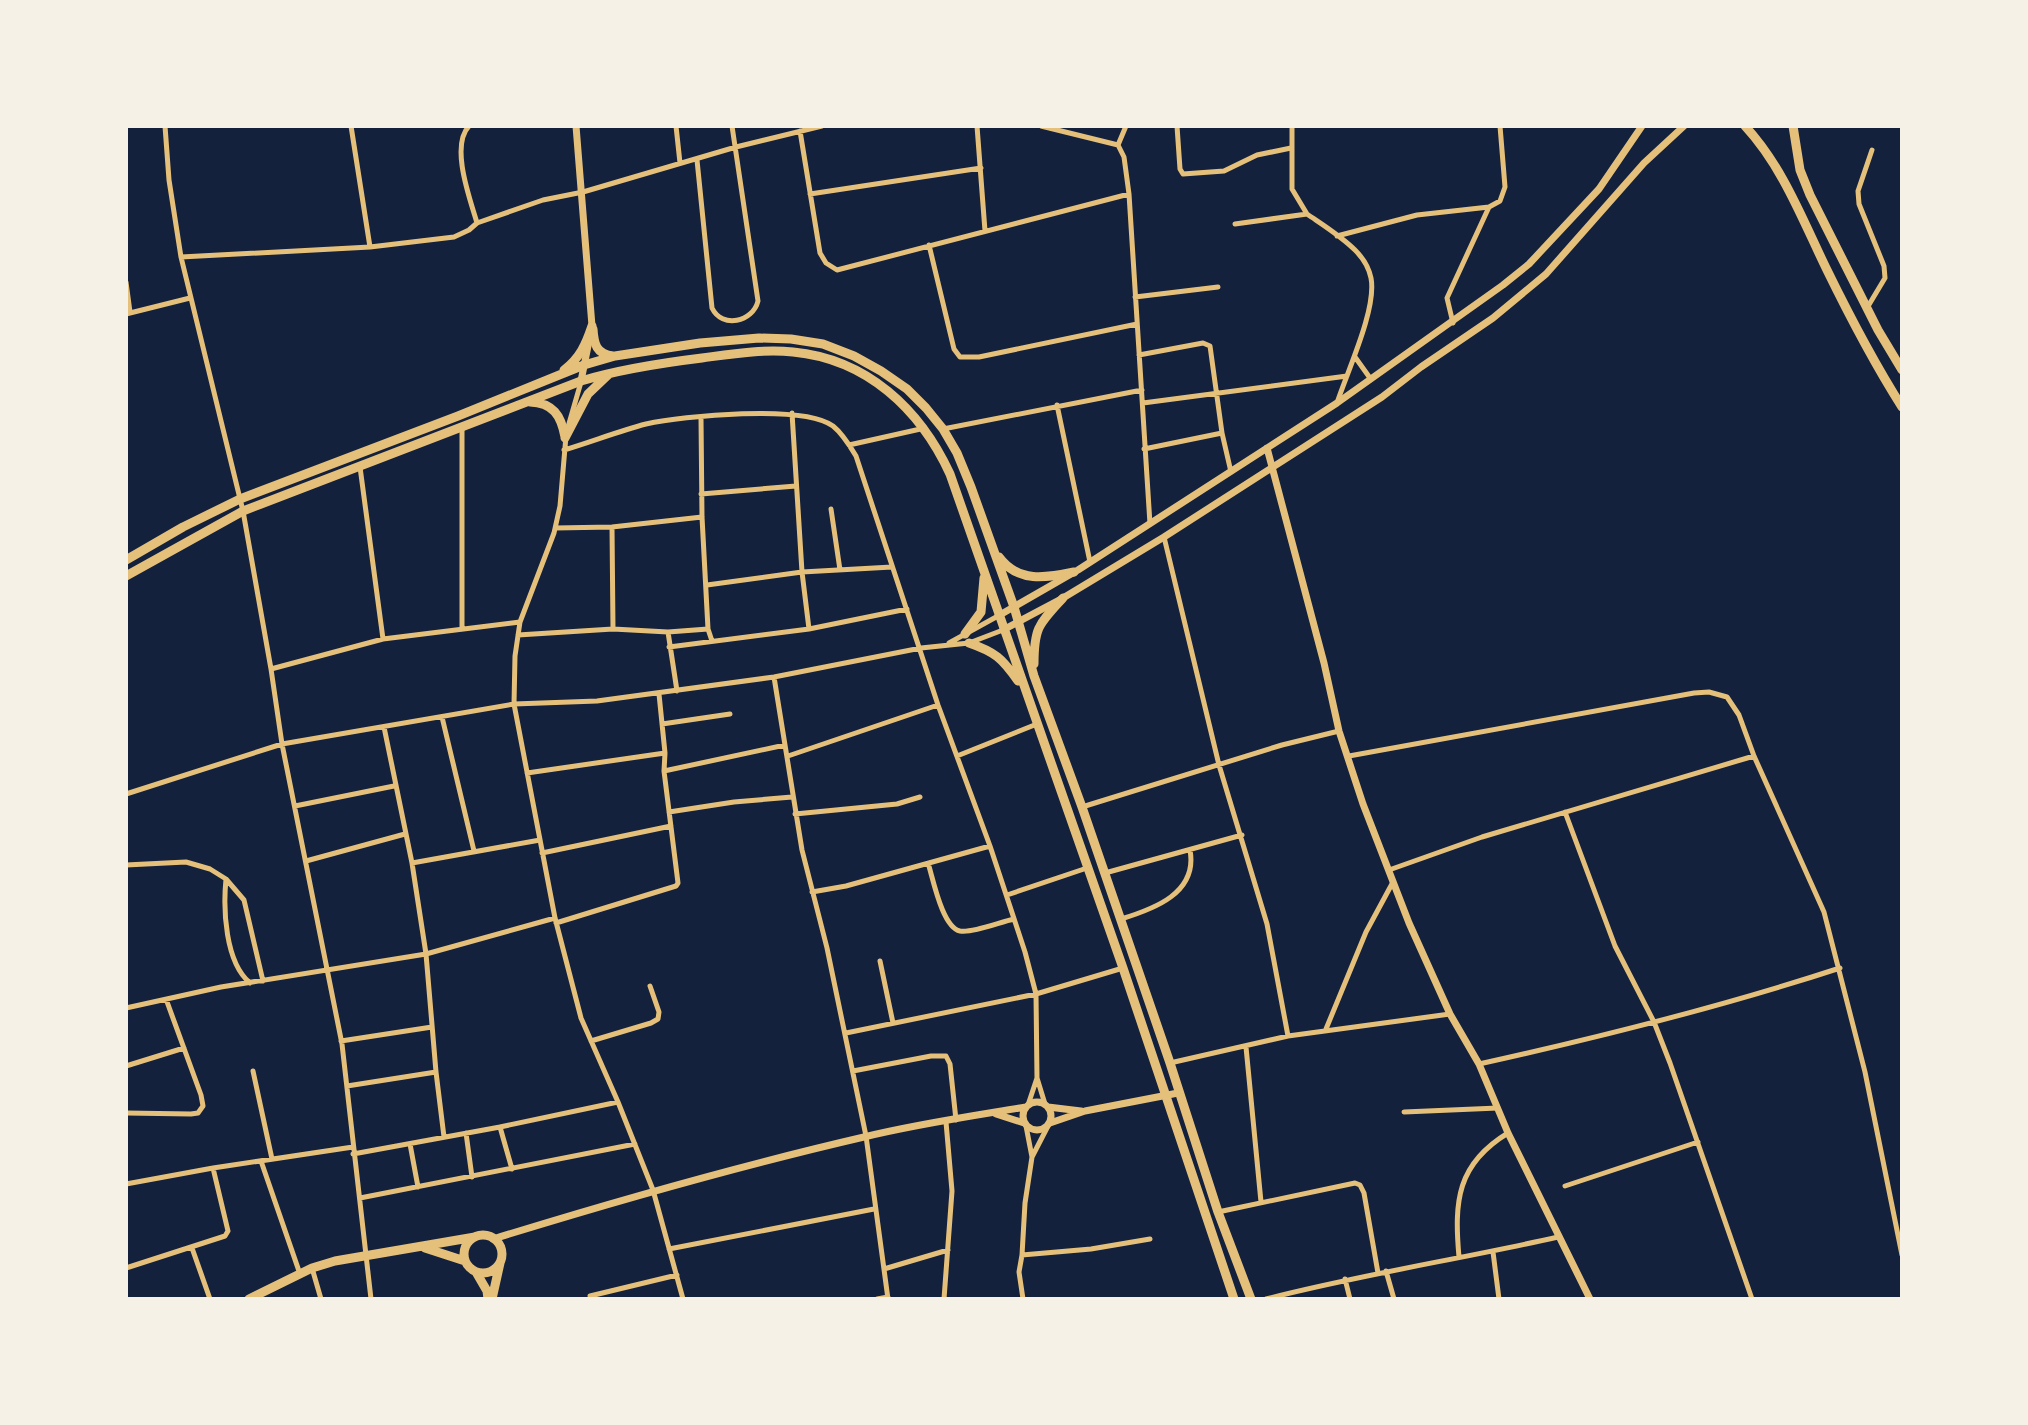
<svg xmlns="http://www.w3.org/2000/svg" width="2028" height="1425" font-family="Quicksand,sans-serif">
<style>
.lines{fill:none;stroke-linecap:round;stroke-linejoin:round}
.minor{stroke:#e5c07b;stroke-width:5}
.tertiary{stroke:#e5c07b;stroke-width:7}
.primary{stroke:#e5c07b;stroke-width:9}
</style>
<rect width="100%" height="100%" fill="#14213d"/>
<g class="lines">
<path class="minor" d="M165 126 169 180 181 257 243 511 271 669 282 744 342 1044 371 1299
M351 126 370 247
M469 126C450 146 470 199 477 223
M676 126 680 163
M977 126 985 231
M1041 126 1118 145 1124 157 1129 194 1150 524
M1177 126 1180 169 1183 174 1224 171 1257 155 1291 148
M1292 126V189L1307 214
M800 131 820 253 826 263 837 270 1129 194
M1118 145 1126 126
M697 160 712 308C722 329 753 322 758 301L732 126
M810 194 981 168
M1235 224 1307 214C1323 225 1341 236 1355 250 1362 257 1369 268 1371 278 1377 309 1347 372 1337 403
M1337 236 1417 215 1489 207 1500 201 1505 187 1500 126
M929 245 954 349 960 357H979L1137 324
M181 257 370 247 454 237 469 230 477 223 543 200 583 192 736 147 822 126
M126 282 130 312
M1135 297 1218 287
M1867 308 1885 278 1884 266 1859 204 1858 191 1872 150
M126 314 190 298
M1453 323 1447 298 1489 207
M1139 355 1203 343 1210 346 1222 433 1231 472
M1355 357 1370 378
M1143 403 1347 376
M1057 405 1090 562
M792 413 802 572 809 629
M701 418 702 517 708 629 712 641
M568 427 581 382
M462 428V628
M943 429 1142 390
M566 436 560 506 554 533 520 622 515 656 514 704 555 918 581 1018 618 1102 653 1190 683 1299
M849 445 925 428
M1144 449 1222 433
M564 450C591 442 619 431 646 424 683 416 803 404 833 426 843 434 850 446 856 456L938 705 990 846 1025 952 1036 994 1037 1078 1045 1104
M360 467 383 639
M701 494 796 486
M831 509 840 570
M612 527 613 629
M555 528 612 527 702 517
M1164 537 1219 765 1267 924 1288 1036
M707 585 802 572 892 567
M518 635 613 629 668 632
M949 643 998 616
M669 647 809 629 907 609
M271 669 383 639 520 622
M774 677 802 850 827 948 866 1136 888 1299
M677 691 668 632 708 629
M442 717 474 851
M662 724 730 714
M384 727 412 863 426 954 436 1072 444 1137
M788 756 938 705
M957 756 1037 724
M1349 756 1694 693 1709 692 1727 697 1739 715 1754 756 1824 912 1865 1072 1902 1255
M664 771 785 745
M527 773 665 753
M126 794 282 744 514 704 597 701 774 677 921 648 969 643 1003 630
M295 806 394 786
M1082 807 1282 745 1339 731
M669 812 734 802 792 797
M1565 812 1615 946 1654 1022 1670 1063 1752 1299
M795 814 897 804 920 797
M542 853 671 826
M306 861 405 834
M412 863 540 840
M928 863C933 878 942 927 960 931 973 933 1000 922 1014 919
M126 865 186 862 210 869 226 879 244 900 263 981
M1389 870 1482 837 1754 756
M1105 873 1242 835
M226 879C223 909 225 962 250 983
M812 892 846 886 990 846
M1007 895 1087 868
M1121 919C1154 909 1198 893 1190 850
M556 923 676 886 678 883 664 771 665 753 659 694
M880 961 893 1023
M126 1008 221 987 426 954 555 918
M1326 1029 1366 932 1393 882
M846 1033 1036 994 1123 968
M341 1041 432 1027
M591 1041 651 1023 658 1019 659 1012 650 986
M1246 1047 1261 1202
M1170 1063 1288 1036 1450 1014
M1479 1064C1601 1037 1721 1007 1840 968
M126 1066 184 1048
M253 1071 272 1159
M853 1071 931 1056H946L950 1064 956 1120
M347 1086 436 1072
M1028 1105 1037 1078
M1404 1112 1498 1108
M126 1113 191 1114 198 1113 203 1106 201 1095 166 999
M500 1127 512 1169
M466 1133 472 1177
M410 1144 418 1187
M353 1154 500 1127 618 1102
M1032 1157 1048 1126
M261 1161 300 1274
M126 1184 213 1168 353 1147
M1565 1186 1698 1142
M360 1198 635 1144
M1218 1212 1355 1183 1360 1185 1364 1193 1378 1273
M192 1248 210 1299
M669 1249 874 1209
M1493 1252 1499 1299
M1022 1255 1091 1249 1150 1239
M1459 1257C1454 1201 1457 1164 1508 1133
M126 1268 225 1236 228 1231 213 1168
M312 1268 321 1299
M884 1269 948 1250
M1386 1271 1394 1299
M1345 1279 1350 1299
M590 1296 677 1275
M877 1299 888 1297
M944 1299 952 1191 946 1122
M1023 1299 1019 1272 1022 1255 1025 1203 1032 1157 1026 1126
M1266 1299C1363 1274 1461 1259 1558 1237"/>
<path class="tertiary" d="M576 126 592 326 581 381
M1267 448 1324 663 1339 731 1363 804 1409 923 1450 1014 1479 1064 1508 1133 1590 1299
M998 616 1078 570 1337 403 1503 285 1529 264 1599 189 1642 126
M1003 630 1063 598 1164 537 1382 397 1421 367 1493 318 1546 274 1644 163 1684 126
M1023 1116a14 14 0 1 1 28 0a14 14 0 1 1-28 0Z
M1048 1107 1081 1111
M996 1114 1024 1123
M1050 1123 1085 1111 1178 1093
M493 1239C616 1201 739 1166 864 1137 917 1124 972 1116 1026 1107"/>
<path class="primary" d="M1745 126C1783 167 1803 221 1827 270 1850 317 1874 363 1902 407
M1793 126 1800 170 1810 195 1878 330 1902 370
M593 329C594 344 596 354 613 356
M564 370C580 358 586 344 592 326
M530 402C553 403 561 415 565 437
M565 438 588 394 609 374
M999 557C1018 583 1046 578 1074 572
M126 560 183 527 240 499 458 416 584 365 615 356 700 343 759 338 791 339 823 344 854 356 881 371 907 389 926 408 943 429 957 453 971 487 1014 607 1034 676 1082 807 1170 1063 1218 1212 1251 1299
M126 576 243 511 581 381C621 369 661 363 702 358 732 354 762 349 793 352 867 359 920 409 950 474L1123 968 1234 1299
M965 634 981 612 984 578
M969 643C995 652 1002 658 1018 681
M1034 664C1034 627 1039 624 1063 598
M464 1254a19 19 0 1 1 38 0a19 19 0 1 1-38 0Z
M425 1248 465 1261
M476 1272 487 1291 488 1299
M249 1299 312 1268 335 1261 475 1237
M492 1299 500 1263"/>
</g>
<rect width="2028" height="1425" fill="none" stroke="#f6f1e7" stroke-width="256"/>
</svg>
